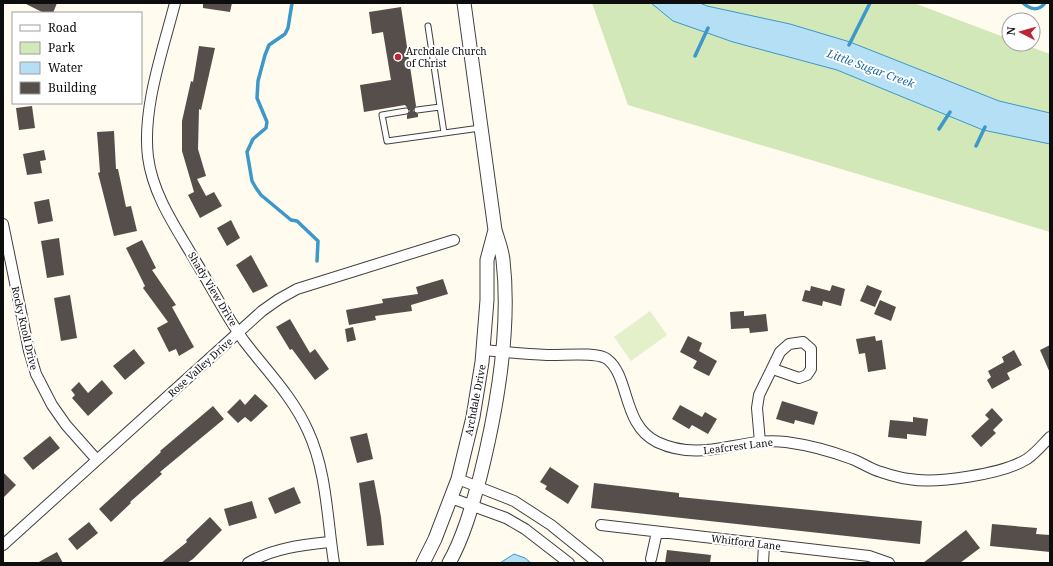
<svg xmlns="http://www.w3.org/2000/svg" width="1053" height="566" font-family="'Noto Serif',serif">
<style>
.green{fill:#d3e8b9}
.pitch{fill:#e4f0ca}
.water{fill:#b4dff5;stroke:#3c97cb}
.lines{fill:none;stroke-linecap:round;stroke-linejoin:round}
.stream{stroke:#3c97cb;stroke-width:3.5}
.building{fill:#564e4a}
.service-casing{stroke:#404040;stroke-width:7}
.minor-casing{stroke:#404040;stroke-width:12}
.tertiary-casing{stroke:#404040;stroke-width:15}
.service{stroke:#fff;stroke-width:5}
.minor{stroke:#fff;stroke-width:10}
.tertiary{stroke:#fff;stroke-width:13}
.poi-dot{fill:#bb2835;stroke:#fff;stroke-width:1.5}
.labels{text-anchor:middle;dominant-baseline:central;stroke-width:4;stroke-linejoin:round;paint-order:stroke}
.poi-label{font-size:10px;fill:#0d0d0d;stroke:#fff;text-anchor:start}
.street-label{font-size:10px;fill:#0d0d0d;stroke:#fff}
.water-label{font-size:11px;font-style:italic;fill:#19699d;stroke:#fff}
</style>
<rect width="100%" height="100%" fill="#fffbee"/>
<path class="green" d="M592 3H914L1009 39V44H1023L1050 54V232L628 105Z"/>
<path class="pitch" d="M650 311 667 335 631 361 614 337Z"/>
<path class="water" d="M651 3H700L707 6 790 24 850 42 999 101 1050 113V144L983 130 837 70 733 42 696 29 673 21Z
M514 554 525 558 531 563H500Z"/>
<g class="lines">
<path class="stream" d="M292 3 288 28 285 34 269 45 265 55 258 81 257 98 267 122 266 128 253 139 247 152 252 181 256 188 261 195 291 220 297 221 318 241 317 261
M1023 3C1030 9 1038 12 1045 3
M849 45 870 3
M695 56 708 28
M939 129 950 112
M976 146 985 127"/>
</g>
<path class="building" d="M24 3H57L53 13H44Z
M203 3H232L230 12 203 8Z
M401 7 416 106 413 111 418 114V117L407 119V115L410 111 405 105 364 112 360 85 391 80 383 32 372 34 369 12Z
M199 46 215 48 201 110 199 109 198 149 206 176 197 179 206 196 214 192 222 206 200 218 188 195 194 192 182 151V121L191 81 193 82Z
M32 106 35 128 19 130 16 108Z
M114 131 116 169H118L126 207 131 206 137 231 114 236 98 173 100 172 97 132Z
M44 150 46 160 40 161 42 173 27 175 23 154Z
M49 199 53 221 38 224 34 202Z
M231 220 240 238 227 246 217 228Z
M59 238 64 275 47 278 41 241Z
M142 240 156 268 152 270 176 305 172 307 194 347 179 356 176 349 169 352 157 328 168 322 143 288 145 286 126 248Z
M251 255 268 286 253 293 236 265Z
M443 279 448 294 411 305 412 311 375 316 376 320 349 325 346 310 383 303 382 299 418 294 416 287Z
M832 285 845 289 841 306 823 301 822 306 802 301 805 290 810 291 811 286 830 291Z
M867 285 882 291 875 307 860 301Z
M70 295 77 338 61 341 54 298Z
M880 300 896 307 891 321 874 314Z
M744 311V316L766 314 768 331 750 333 749 328 731 329 730 312Z
M290 319 310 353 315 349 329 369 315 380 292 349 290 350 276 327Z
M353 327 356 340 347 342 345 329Z
M688 336 702 343 699 351 717 361 709 376 693 368 697 361 680 352Z
M875 336 876 341 882 340 886 369 868 372 865 353 859 354 856 339Z
M1050 345V373L1040 350Z
M134 349 145 363 125 380 113 366Z
M1014 350 1022 365 1007 373 1010 379 992 389 987 380 991 377 988 371 1004 362 1002 357Z
M102 380 113 393 88 416 72 398 75 395 71 390 79 382 88 393Z
M255 394 268 406 251 422 245 417 238 423 227 412 240 399 245 405Z
M782 401 818 412 814 425 795 420 794 424 776 419Z
M680 405 702 417 705 412 717 419 708 434 692 425 689 429 672 419Z
M213 406 224 419 160 472 162 474 130 502 131 503 111 522 99 509 161 452 160 451Z
M992 408 1003 420 993 430 996 433 981 447 971 436 989 419 985 415Z
M913 417 928 419 926 436 907 434V439L888 437 890 420 913 422Z
M367 433 373 459 357 463 350 437Z
M50 436 60 448 33 470 23 458Z
M550 467 579 486 568 504 545 489 547 486 540 482Z
M3 472 16 485 3 498Z
M374 480 381 517 384 545 367 546 359 483Z
M594 483 679 493V497L922 521 920 544 591 508Z
M294 487 301 503 275 514 268 498Z
M252 501 257 518 229 526 224 509Z
M210 517 222 530 193 559 187 563H161L187 542 186 540Z
M89 522 98 533 77 550 68 539Z
M992 524 1037 528 1036 534 1050 535V552L990 546Z
M966 530 980 548 960 563H923Z
M667 550 711 555 710 563H665Z
M57 552 63 563H37Z"/>
<g class="lines">
<defs>
<path id="service" d="M428 26 444 133
M417 110 440 107
M406 111 382 115 387 141 480 128"/>
<path id="minor" d="M175 3C163 50 142 108 148 157 153 196 177 229 196 262 212 288 226 316 244 341 266 370 293 397 308 431 327 472 327 519 334 563
M3 224 29 351 36 374 52 405 66 425 97 460
M483 350C504 352 525 354 547 355 561 356 596 351 607 359 630 376 622 425 657 442 704 464 741 436 786 442 808 445 831 451 852 459 861 462 870 469 881 472 890 475 899 478 909 479 937 484 1003 474 1027 459 1036 453 1043 444 1050 437
M760 442 757 408 759 395 780 352 789 344 803 342 811 349V369L807 375 799 378 773 369
M458 479 514 501 551 525 598 563
M451 498 506 518 525 529 569 563
M601 525 869 556 889 563
M3 545 262 311 279 299 297 289 454 240
M651 559 657 532
M248 563C273 548 302 545 330 542
M763 563 764 545"/>
<path id="tertiary" d="M423 563 435 539 458 479 473 417 482 362 487 300V260L495 230
M449 563C464 536 472 506 480 477 497 409 511 330 503 260 502 250 498 240 495 230L464 3"/>
</defs>
<use href="#service" class="service-casing"/>
<use href="#minor" class="minor-casing"/>
<use href="#tertiary" class="tertiary-casing"/>
<use href="#service" class="service"/>
<use href="#minor" class="minor"/>
<use href="#tertiary" class="tertiary"/>
</g>
<circle class="poi-dot" cx="398" cy="57" r="4"/>
<g class="labels">
<g class="poi-label">
<text x="406" y="51">Archdale Church<tspan x="406" dy="12">of Christ</tspan></text>
</g>
<g class="street-label">
<text transform="translate(213 289) rotate(59)">Shady View Drive</text>
<text transform="translate(25 328) rotate(77)">Rocky Knoll Drive</text>
<text transform="translate(200 367) rotate(-42)">Rose Valley Drive</text>
<text transform="translate(475 400) rotate(-79)">Archdale Drive</text>
<text transform="translate(738 446) rotate(-7)">Leafcrest Lane</text>
<text transform="translate(746 542) rotate(7)">Whitford Lane</text>
</g>
<g class="water-label">
<text transform="translate(871 68) rotate(20)">Little Sugar Creek</text>
</g>
</g>
<rect width="1053" height="566" fill="none" stroke="#0d0d0d" stroke-width="8"/>
<rect x="12" y="12" width="130" height="92" fill="#ffffff" stroke="#9e9e9e"/>
<rect x="20" y="25" width="20" height="6" fill="#ffffff" stroke="#9e9e9e"/>
<text x="48" y="32" font-size="12" fill="#0d0d0d">Road</text>
<rect x="20" y="42" width="20" height="12" fill="#d3e8b9" stroke="#9e9e9e"/>
<text x="48" y="52" font-size="12" fill="#0d0d0d">Park</text>
<rect x="20" y="62" width="20" height="12" fill="#b4dff5" stroke="#9e9e9e"/>
<text x="48" y="72" font-size="12" fill="#0d0d0d">Water</text>
<rect x="20" y="82" width="20" height="12" fill="#564e4a" stroke="#9e9e9e"/>
<text x="48" y="92" font-size="12" fill="#0d0d0d">Building</text>
<g transform="translate(1021 32) rotate(276)"><circle r="19" fill="#ffffff" stroke="#9e9e9e"/>
<path d="M0-3L7 15L0 10L-7 15Z" fill="#bb2835"/>
<text y="-6" font-size="11" font-weight="bold" text-anchor="middle" fill="#0d0d0d">N</text>
</g>
</svg>
